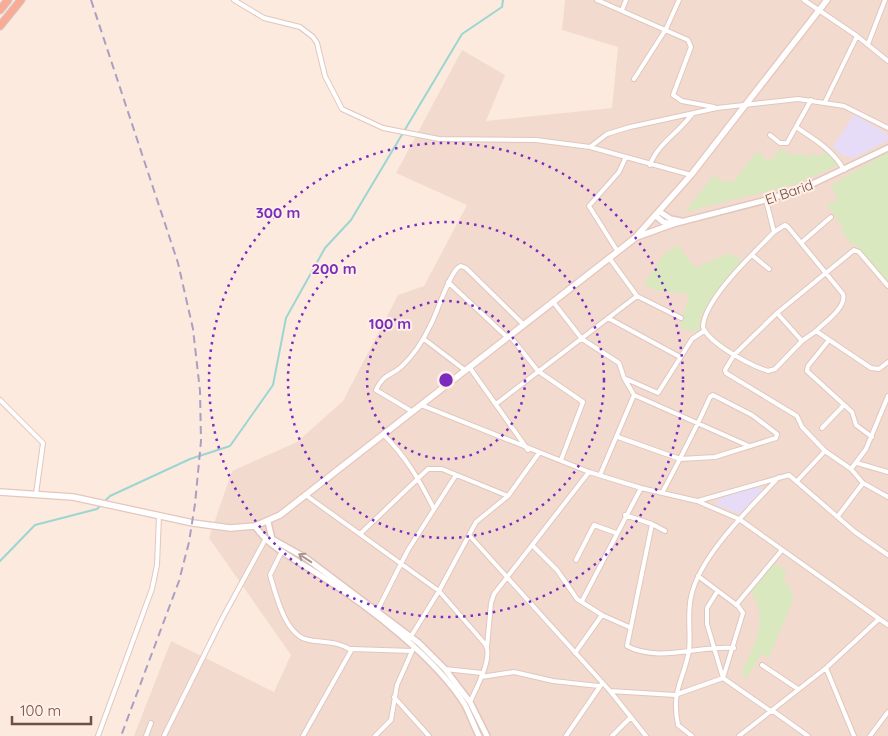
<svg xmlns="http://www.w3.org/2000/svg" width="888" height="736" font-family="Quicksand,sans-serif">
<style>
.residential{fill:#f3dace}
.education{fill:#e7dcf7}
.green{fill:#d9e8be}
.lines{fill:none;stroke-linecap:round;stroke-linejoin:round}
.stream{stroke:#9bd6d1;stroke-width:2}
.minor-casing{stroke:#e1c6be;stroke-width:6}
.tertiary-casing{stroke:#e1c6be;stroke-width:8}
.secondary-casing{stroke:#e6c6bc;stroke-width:8}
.trunk-casing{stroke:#d4cac8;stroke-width:9}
.minor{stroke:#fff;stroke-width:4}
.tertiary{stroke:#fff;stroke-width:5}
.secondary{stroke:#fff;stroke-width:5.5}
.trunk{stroke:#f8ac96;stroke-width:7}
.rail{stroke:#aa9fc3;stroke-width:2;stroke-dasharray:8 5;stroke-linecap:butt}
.oneway{stroke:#aa9491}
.ring{fill:none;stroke:#7b2cbf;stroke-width:2.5;stroke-dasharray:2.5 5}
.labels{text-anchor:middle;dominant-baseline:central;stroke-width:4;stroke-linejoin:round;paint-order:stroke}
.street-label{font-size:14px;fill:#714d47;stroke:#ffefe5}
.centre{fill:#7b2cbf;stroke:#ffefe5;stroke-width:2.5}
.ring-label{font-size:15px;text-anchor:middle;font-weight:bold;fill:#7b2cbf;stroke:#ffefe5;stroke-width:4;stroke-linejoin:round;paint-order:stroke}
</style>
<rect width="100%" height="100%" fill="#fceadf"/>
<path class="residential" d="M565 0H888V736H134L171 641 274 692 291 655 209 538 232 471 297 442 343 401 398 295 424 286 467 205 396 173 462 50 505 75 486 121 612 108 618 47 562 30Z"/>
<path class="education" d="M854 114 888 135V140L852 159 848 155 845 157 833 147Z
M758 486 763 490 740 514 715 504 719 499Z"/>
<path class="green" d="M781 148 792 156 800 153 807 157 812 153 821 156 827 150 838 165 796 184 685 212 714 175 721 181 733 182 757 151 767 160 772 159Z
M888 152V282L880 278 855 244 852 245 842 232 843 227 827 205 838 200 831 185Z
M678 245 695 268 729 253 742 260 704 310 699 321 702 323 696 332 680 328 689 294 658 291 644 284 664 254Z
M774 563 786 570 784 582 790 586 792 596 794 598 769 657 761 654 747 678 741 674C754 645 770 621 751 591Z"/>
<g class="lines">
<path class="stream" d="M104 502 110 496 190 459 230 446 273 385 286 318 325 248 351 220 462 34 502 7 503 0
M0 561 35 525 97 509 101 505"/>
<defs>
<path id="minor" d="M234 0 264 18 300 27 313 37 317 43 325 76 342 109 383 128 439 139 536 140 590 147 607 134 630 127 717 108 798 99 844 106 888 128
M597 0 688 40 691 47 673 95 682 101 714 107
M804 0 857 36 888 61
M622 10 626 0
M868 44 885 0
M634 79 666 29 679 0
M825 102 857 36
M796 127C814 139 833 150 844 170
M770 135 780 143H787L811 100
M590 147 691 175
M650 165C658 143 679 133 692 114
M766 200 774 232C754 253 704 299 703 327 709 344 752 366 768 371L775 369 802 341
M774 232 785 225 788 227 843 294C847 307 825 322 816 331
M802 242 831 217
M618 252 589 206 619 172 625 159
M752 255 769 269
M610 259 637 296 681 318
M448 282 508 338
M554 303 582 339 619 363 624 378 634 395 749 446
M777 313 854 250 859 252 888 286
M608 318 680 357
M510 336 538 371 583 402 561 460
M424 339 466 371
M829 340 808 366 807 371 852 412 856 425 872 437
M888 362 879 369 871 368 816 331 802 341 777 313 734 355 725 370 726 373 797 416 802 427 825 451 851 469 863 483 888 497
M470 368 528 450
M624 378 658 393 692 339 704 331
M0 400 43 443 36 494
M496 404 637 296
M421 405 589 472 641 488 697 501 739 519 888 625
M413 412 376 390C384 373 391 376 401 367 414 355 423 341 430 326 437 314 451 267 461 266L466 268 524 325
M822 428 844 405
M384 435C406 457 420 481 434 509
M618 437 680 459 715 457 776 438 777 434 752 415 713 395 710 397C696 429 679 461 662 493
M857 463 888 472
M851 469 866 449 888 396
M600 475 634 395
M797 481 825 451
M307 496 439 591 485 644C494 656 476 689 470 702
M698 501 789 475 855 532 888 555
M625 515 652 524 665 531
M838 516 863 483
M652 524 627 646C659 663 699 645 734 648
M360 534 428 469H442L508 496
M469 535 610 691 646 736
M533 546 557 570 577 599 602 615 629 627
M282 551 270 575C276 595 285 636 309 640 325 643 337 641 351 650
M576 560 594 525 616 533
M698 576 738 606 743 613 723 678
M717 592 707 608V624L723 678 772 712
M582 601 641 488
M736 605 782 550
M377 611 408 550 456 475
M410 638 439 591 476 522 508 496 539 453
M487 647 491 603 494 594 589 472
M575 653 602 615
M762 665 798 689
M826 668 854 736
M445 669 482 673
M481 677 514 672 553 681 599 686
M610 691 675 695 723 678
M394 697 429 736
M773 711 808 736
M98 736 152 589 157 565 159 516
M146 736 151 723
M164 736 222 619 265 540
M303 736 352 649 412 651
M375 736 391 720 397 685 413 649
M566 736 601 685
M612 736 631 717
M692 736 678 725C671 690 683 682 689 651 691 633 687 614 691 597 699 556 751 507 779 477
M739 736 826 668 879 619
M870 736 888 712"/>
<path id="tertiary" d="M660 212 671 219 681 221
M656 216 663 222 673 224 766 200 806 187 888 148
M268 522 272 539 306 558 419 643 445 669 470 702 487 736
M255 526C271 550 301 562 324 578 370 608 436 658 465 705 470 715 474 726 479 736"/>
<path id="secondary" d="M637 237 673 224
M0 492 73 497 193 523 230 528 255 526 280 515 635 238 691 175 827 0"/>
<path id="trunk" d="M0 10 8 0
M0 26 21 0"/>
</defs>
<use href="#minor" class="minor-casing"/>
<use href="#tertiary" class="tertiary-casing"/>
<use href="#secondary" class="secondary-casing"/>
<use href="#trunk" class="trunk-casing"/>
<use href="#minor" class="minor"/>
<use href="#tertiary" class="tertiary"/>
<use href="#secondary" class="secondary"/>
<use href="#trunk" class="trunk"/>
<path class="rail" d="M91 0 178 263 193 329 200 391 201 441 195 504 189 542 179 581 121 736"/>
</g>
<defs><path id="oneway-shaft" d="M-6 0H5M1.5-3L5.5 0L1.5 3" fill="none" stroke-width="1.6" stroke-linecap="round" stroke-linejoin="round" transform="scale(1.25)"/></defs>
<use class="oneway" href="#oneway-shaft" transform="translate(305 558) rotate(-147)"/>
<g class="ring">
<circle cx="446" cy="380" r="79"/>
<circle cx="446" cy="380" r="158"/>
<circle cx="446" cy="380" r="237"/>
</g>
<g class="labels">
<g class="street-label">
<text transform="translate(789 192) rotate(-19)">El Barid</text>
</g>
</g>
<circle cx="446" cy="380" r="8" class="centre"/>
<g class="ring-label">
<text x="278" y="218">300 m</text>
<text x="334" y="274">200 m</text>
<text x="390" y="329">100 m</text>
</g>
<path d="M12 716v8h79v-8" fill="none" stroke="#714d47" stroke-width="2.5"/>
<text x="20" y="716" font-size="15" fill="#714d47" stroke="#ffefe5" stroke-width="4" paint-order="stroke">100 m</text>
</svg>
